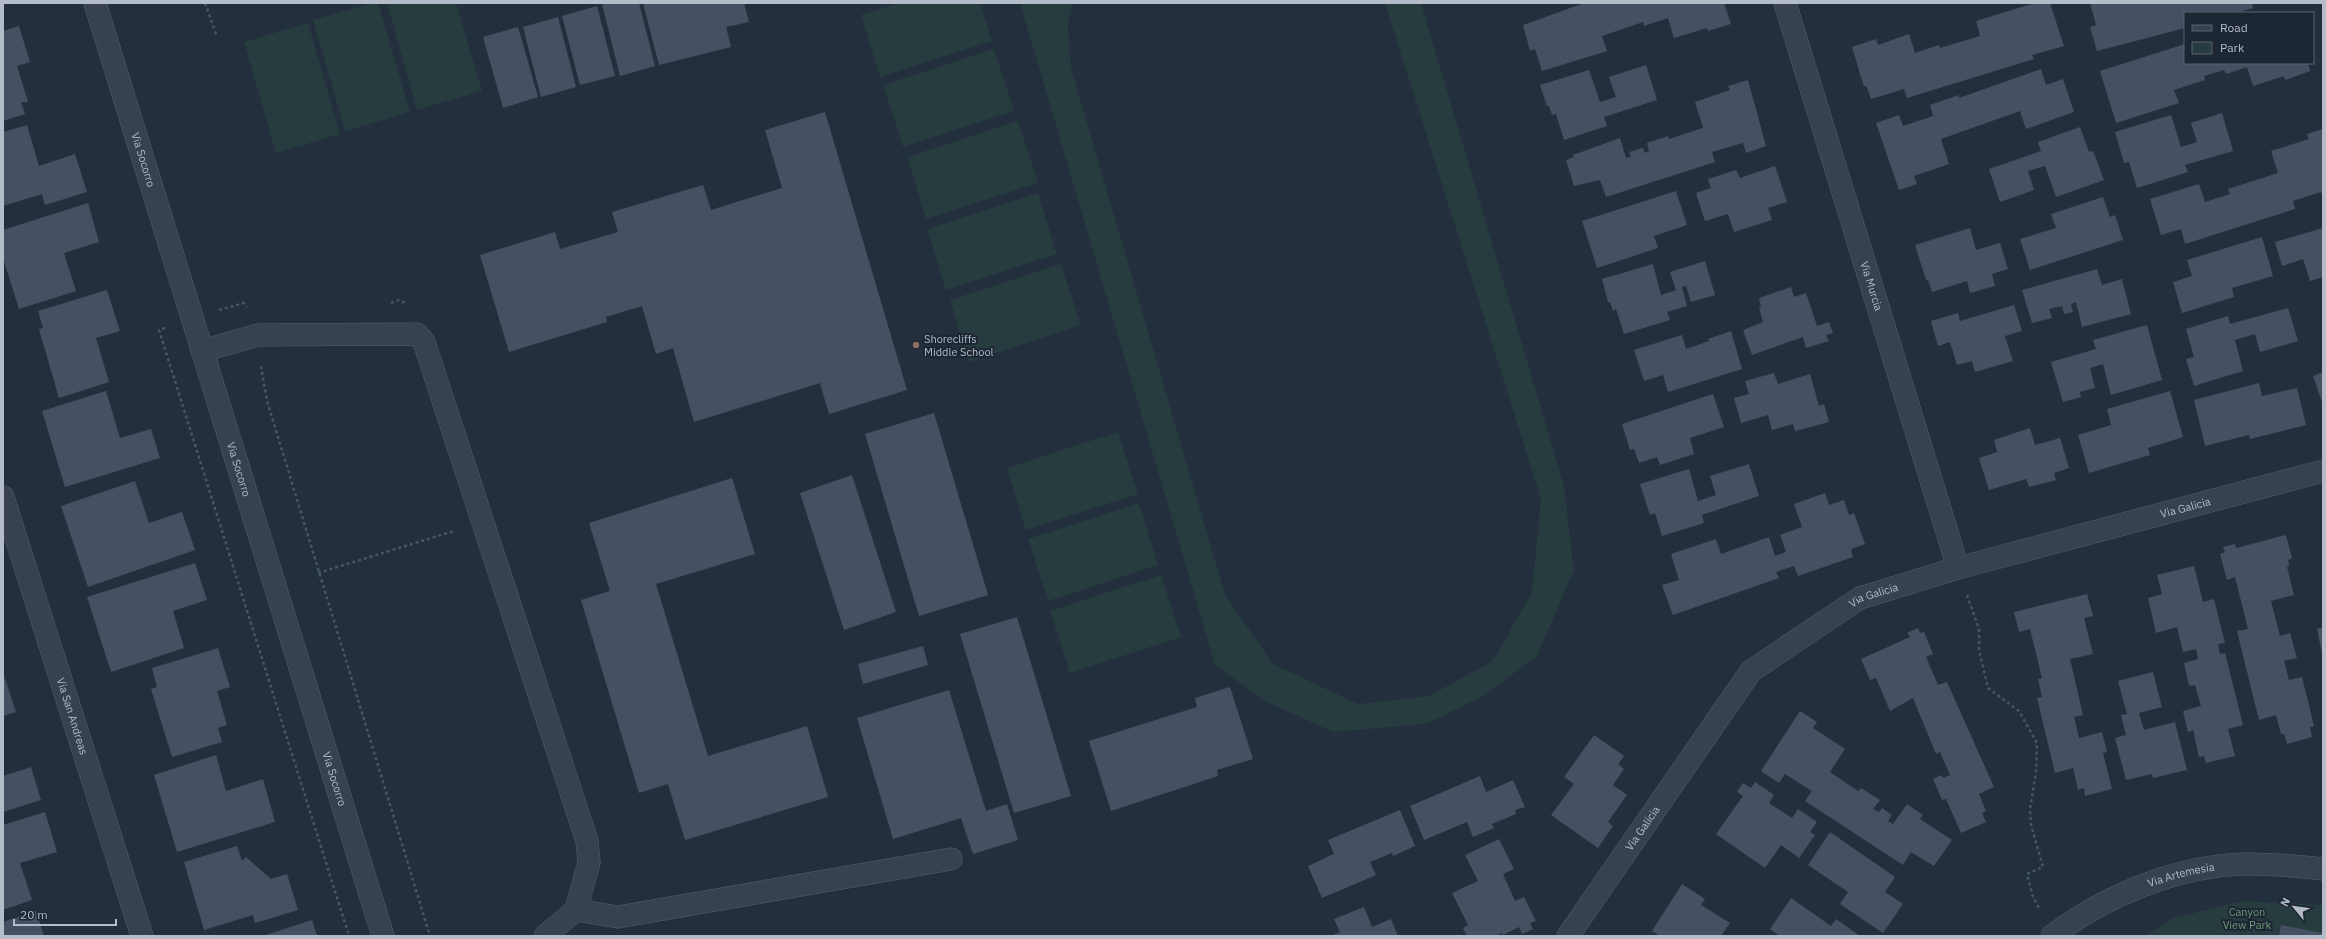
<svg xmlns="http://www.w3.org/2000/svg" width="2326" height="939" font-family="'IBM Plex Sans',sans-serif">
<style>
.green{fill:#263c3f}
.building{fill:#455162}
.lines{fill:none;stroke-linecap:round;stroke-linejoin:round}
.minor-casing{stroke:#565f6c;stroke-width:23}
.path{stroke:#44595c;stroke-width:2.5;stroke-dasharray:3 3;stroke-linecap:butt}
.minor{stroke:#38414e;stroke-width:22}
.education-dot{fill:#8d6e63;stroke:#1d2633;stroke-width:1.5}
.labels{text-anchor:middle;dominant-baseline:central;stroke-width:4;stroke-linejoin:round;paint-order:stroke}
.street-label{font-size:11px;fill:#b4bcc9;stroke:#1d2633}
.poi-label{font-size:11px;fill:#b4bcc9;stroke:#1d2633;text-anchor:start}
.park-label{font-size:11px;fill:#6b9a76;stroke:#1d2633}
</style>
<rect width="100%" height="100%" fill="#242f3e"/>
<path class="green" d="M372 3H378L410 112 345 131 313 20Z
M387 3H456L482 91 417 110Z
M898 3H980L992 41 880 77 861 15Z
M1020 3H1073L1068 22 1071 68 1225 595 1273 664 1358 704 1429 696 1493 661 1532 592 1541 499 1385 3H1421L1564 486 1574 570 1537 656 1483 696 1426 724 1333 732 1265 701 1215 665Z
M308 23 340 134 276 153 244 42Z
M994 49 1014 111 903 147 883 85Z
M1018 121 1038 183 926 219 907 157Z
M1038 193 1057 254 946 290 927 229Z
M1061 264 1081 325 969 362 950 300Z
M1118 432 1138 494 1026 530 1007 468Z
M1139 503 1158 565 1048 601 1028 539Z
M1161 575 1181 637 1070 673 1050 611Z
M2241 901 2323 905V936H2145L2170 919Z"/>
<path class="building" d="M606 3H639L655 66 620 76 602 4Z
M643 3H744L749 22 726 27 731 47 659 65Z
M1584 3H1724L1731 24 1708 31 1707 28 1674 38 1668 18 1644 26 1643 22 1602 36 1607 51 1542 71 1535 49 1530 51 1523 25Z
M2035 3H2050L2064 46 2032 55 2034 59 1907 98 1904 89 1871 99 1866 85 1864 87 1852 47 1876 39 1878 45 1909 34 1915 53 1939 45 1940 48 1980 36 1976 21Z
M2090 3H2252L2253 8 2236 13H2185V28L2097 51 2090 27 2096 25Z
M597 6 615 76 580 85 562 16Z
M558 17 576 87 541 97 523 27Z
M19 26 30 62 17 66 28 102H21L25 114 3 121V31Z
M518 27 538 97 503 108 483 37Z
M2185 44V63H2308L2310 71 2285 80 2284 76 2253 86 2247 67 2226 74 2224 70 2204 76 2205 80 2174 90 2179 103 2116 123 2100 71Z
M1646 65 1657 100 1604 117 1607 126 1564 140 1556 114 1552 115 1549 106H1547L1540 85 1589 70 1600 102 1616 97 1609 77Z
M2041 69 2046 85 2063 79 2074 112 2026 129 2020 111 1941 139 1949 164 1914 176 1917 184 1899 190 1876 123 1899 115 1903 126 1933 116 1930 105 1959 95V98Z
M1748 80 1766 146 1746 153 1743 143 1712 152 1715 162 1606 197 1600 180 1574 186 1566 160 1574 157 1573 155 1620 138 1626 158 1631 157 1629 152 1643 148 1645 153 1649 151 1647 143 1668 136 1669 139 1703 128 1695 102 1730 90 1728 86Z
M825 112 907 390 829 414 820 383 694 422 673 348 656 354 642 306 606 317 607 322 509 352 480 255 555 232 560 249 618 232 612 212 703 185 711 210 782 188 765 130Z
M2222 113 2233 151 2185 165 2188 172 2137 188 2129 162 2124 163 2115 132 2171 115 2181 147 2197 142 2191 123Z
M27 125 39 166 75 154 87 192 45 205 42 194 3 206V132Z
M2080 127 2089 152 2093 151 2104 180 2056 197 2045 166 2028 171 2034 190 2000 202 1989 169 2041 151 2038 142Z
M2323 129V197L2321 192 2293 201 2295 209 2185 244 2181 229 2161 235 2150 199 2199 184 2205 202 2230 194 2228 189 2278 173 2271 151 2309 139 2307 134Z
M1775 166 1787 202 1768 208 1772 220 1734 232 1728 214 1705 221 1696 193 1711 188 1708 179 1736 170 1740 178Z
M1676 191 1687 225 1654 236 1658 248 1597 268 1582 221Z
M2103 197 2110 217 2115 215 2123 240 2030 270 2020 239 2056 228 2051 214Z
M88 203 99 242 64 253 76 291 19 309 3 258V230Z
M1970 228 1976 250 2000 243 2008 269 1992 274 1995 286 1970 293 1967 281 1932 292 1928 280H1926L1915 245Z
M2323 228V277L2310 281 2303 259 2282 266 2275 242Z
M2262 237 2273 276 2232 288 2234 297 2182 313 2173 282 2192 276 2187 260Z
M1705 261 1715 295 1691 302 1686 286 1682 287 1687 306 1667 312 1670 320 1624 334 1616 309 1613 311 1610 302H1608L1602 279 1653 264 1661 295 1676 290 1670 272Z
M2097 269 2102 285 2122 279 2131 314 2082 327 2076 302 2071 304 2073 312 2064 314 2062 306 2049 309 2052 318 2032 323 2022 290Z
M1791 287 1794 297 1806 293 1817 326 1829 322 1833 333 1826 335 1829 341 1806 348 1803 337 1752 355 1743 330 1763 322 1759 308H1761L1759 298Z
M107 290 120 331 96 338 109 382 59 398 39 329 43 328 38 311Z
M2014 305 2022 331 2005 336 2013 361 1975 372 1972 361 1957 365 1950 342 1938 346 1931 321 1958 313 1960 321Z
M2288 308 2298 341 2260 352 2255 334 2235 340 2243 371 2194 386 2186 359 2194 357 2186 329 2228 316 2230 324Z
M2147 325 2162 380 2111 395 2103 364 2090 368 2095 388 2080 392 2081 397 2063 402 2051 362 2096 349 2093 340Z
M1731 331 1742 369 1668 392 1663 375 1644 381 1634 350 1682 335 1686 349 1709 341 1708 339Z
M2323 372V405L2313 376Z
M1774 373 1778 384 1810 374 1819 406 1824 404 1829 422 1795 431 1793 424 1772 430 1768 415 1741 423 1734 398 1749 394 1745 381Z
M2259 383 2262 396 2297 388 2306 425 2250 439 2249 435 2205 446 2194 400Z
M106 391 120 438 151 429 160 458 65 487 42 411Z
M2170 391 2183 437 2148 448 2150 455 2089 473 2078 435 2111 425 2107 409Z
M1713 394 1724 427 1690 438 1694 454 1660 465 1657 457 1639 463 1634 449 1630 450 1622 424Z
M934 413 988 595 919 616 865 434Z
M2030 428 2035 445 2060 438 2069 468 2054 473 2056 480 2029 487 2026 479 1989 490 1979 458 1997 452 1994 440Z
M1749 464 1759 496 1702 515 1704 523 1662 536 1655 513 1650 515 1640 484 1689 469 1698 501 1716 495 1710 476Z
M852 475 896 612 844 630 800 493Z
M732 478 755 554 656 584 708 756 807 726 828 797 685 840 668 784 639 793 581 600 610 591 589 523Z
M135 481 149 523 182 512 195 550 88 587 61 506Z
M1825 493 1829 505 1844 500 1849 515 1854 513 1865 544 1851 549 1853 557 1798 576 1794 566 1776 572 1779 578 1673 615 1662 585 1679 580 1671 554 1716 539 1721 554 1769 537 1775 556 1786 552 1780 535 1802 527 1794 504Z
M2286 535 2292 558 2288 560 2289 566 2287 567 2294 595 2271 601 2280 636 2290 633 2297 658 2284 661 2289 680 2302 677 2314 726 2310 727 2312 737 2287 744 2284 734H2281L2276 715 2259 720 2237 631 2248 629 2235 577 2227 580 2220 554 2225 552 2223 547 2235 544 2236 548Z
M195 563 207 600 173 611 184 648 111 672 87 597Z
M2194 566 2203 602 2214 599 2225 643 2218 644 2220 654 2225 653 2243 725 2228 729 2235 756 2206 763 2204 756 2199 757 2193 730 2188 732 2183 711 2201 706 2195 685 2189 686 2184 663 2198 659 2196 649 2183 652 2177 627 2156 633 2148 598 2162 594 2157 575Z
M2087 594 2093 616 2084 618 2093 654 2070 659 2083 715 2074 717 2079 738 2102 732 2107 752 2103 753 2112 789 2085 796 2084 788 2078 790 2073 768 2055 773 2037 698 2042 697 2038 679 2042 678 2030 629 2019 632 2014 612Z
M1017 617 1071 796 1014 813 960 634Z
M2323 627V653H2322L2317 629Z
M1918 628 1920 633 1924 632 1933 654 1926 657 1938 685 1947 682 1994 787 1979 794 1986 811 1982 813 1986 822 1961 833 1946 799 1942 800 1933 779 1942 775 1943 778 1950 775 1940 752 1936 754 1913 698 1890 711 1876 678 1870 680 1861 659 1910 637 1907 633Z
M923 646 928 665 863 684 858 664Z
M218 648 230 687 217 691 227 725 218 728 222 742 172 757 151 689 157 687 152 668Z
M2153 672 2162 707 2139 713 2144 730 2175 722 2187 770 2153 778 2152 774 2126 780 2115 738 2126 735 2121 715 2127 714 2118 681Z
M3 673 16 712 3 716Z
M1230 687 1253 759 1217 770 1218 776 1111 811 1089 741 1197 707 1195 698Z
M949 690 986 811 1007 804 1018 840 973 854 961 818 893 839 857 718Z
M1800 711 1817 722 1813 728 1845 749 1830 772 1858 791 1861 788 1880 800 1873 809 1879 812 1882 808 1892 815 1888 821 1893 824 1907 804 1923 815 1920 819 1952 840 1934 866 1911 852 1903 865 1805 801 1812 791 1785 774 1779 783 1761 771Z
M1594 735 1624 756 1618 764 1624 769 1613 785 1627 795 1608 822 1613 826 1598 848 1551 815 1574 784 1564 777Z
M216 755 226 791 263 779 275 822 177 852 154 775Z
M31 767 41 800 3 812V776Z
M1480 776 1486 792 1513 780 1525 807 1515 810 1516 814 1492 824 1494 828 1473 837 1467 822 1424 840 1410 806Z
M1755 782 1774 795 1769 803 1792 818 1798 809 1817 822 1810 832 1815 835 1799 858 1781 845 1765 868 1716 834 1743 796 1737 792 1743 783 1751 788Z
M1400 810 1415 846 1393 856 1392 853 1370 862 1376 875 1322 898 1308 866 1334 854 1328 840Z
M45 812 57 852 20 863 32 900 3 910V825Z
M1830 832 1895 877 1885 892 1903 904 1883 933 1840 904 1848 892 1808 865Z
M1499 839 1514 869 1503 874 1515 901 1524 897 1536 921 1530 923 1533 929 1522 934 1519 927 1503 935 1502 933 1495 936H1467L1463 928 1468 925 1452 893 1478 881 1465 855Z
M237 846 242 861 246 857 271 879 287 874 298 910 255 923 253 915 204 930 184 862Z
M1682 884 1705 899 1701 905 1730 923 1721 936H1660L1652 931Z
M1791 898 1831 926 1836 919 1860 936H1780L1770 929Z
M1364 907 1372 927 1391 919 1398 936H1331L1340 932 1334 919Z
M36 911 44 936H3V922Z
M312 920 317 936H263Z
M2281 925 2323 933V936H2279Z"/>
<g class="lines">
<defs>
<g id="minor">
<path id="s1" d="M95 3 383 936"/>
<path id="s2" d="M1785 3 1958 568"/>
<path d="M202 351 258 335 417 334 424 342 587 841 589 862 576 910 545 936"/>
<path id="s3" d="M3 497 142 936"/>
<path d="M576 910 618 917 951 859"/>
<path id="s4" d="M1568 936 1751 671 1860 598 1958 568 2323 471"/>
<path id="s5" d="M2052 936C2106 895 2179 865 2247 864 2272 864 2298 866 2323 869"/>
</g>
</defs>
<use href="#minor" class="minor-casing"/>
<path class="path" d="M205 3 216 34
M391 303 399 300 406 303
M219 310 244 303 247 307
M165 328 159 330 349 936
M261 366 267 401 430 936
M318 573 454 531
M1967 595 1979 629V650L1988 688 2019 711 2037 743 2036 772 2030 809 2031 825 2043 867 2027 874 2033 897 2040 910"/>
<use href="#minor" class="minor"/>
</g>
<circle class="education-dot" cx="916" cy="345" r="4"/>
<g class="labels">
<g class="street-label">
<text stroke="none"><textPath href="#s1" startOffset="164">Via Socorro</textPath></text>
<text stroke="none"><textPath href="#s2" startOffset="296">Via Murcia</textPath></text>
<text stroke="none"><textPath href="#s1" startOffset="488">Via Socorro</textPath></text>
<text stroke="none"><textPath href="#s4" startOffset="791">Via Galicia</textPath></text>
<text stroke="none"><textPath href="#s4" startOffset="467">Via Galicia</textPath></text>
<text stroke="none"><textPath href="#s3" startOffset="230">Via San Andreas</textPath></text>
<text stroke="none"><textPath href="#s1" startOffset="812">Via Socorro</textPath></text>
<text stroke="none"><textPath href="#s4" startOffset="131">Via Galicia</textPath></text>
<text stroke="none"><textPath href="#s5" startOffset="144">Via Artemesia</textPath></text>
</g>
<g class="poi-label">
<text x="924" y="339">Shorecliffs<tspan x="924" dy="13">Middle School</tspan></text>
</g>
<g class="park-label">
<text x="2247" y="912">Canyon<tspan x="2247" dy="13">View Park</tspan></text>
</g>
</g>
<rect width="2326" height="939" fill="none" stroke="#b4bcc9" stroke-width="8"/>
<rect x="2184" y="12" width="130" height="52" fill="#1d2633" stroke="#59626f"/>
<rect x="2192" y="25" width="20" height="6" fill="#38414e" stroke="#59626f"/>
<text x="2220" y="32" font-size="12" fill="#b4bcc9">Road</text>
<rect x="2192" y="42" width="20" height="12" fill="#263c3f" stroke="#59626f"/>
<text x="2220" y="52" font-size="12" fill="#b4bcc9">Park</text>
<g transform="translate(2294 907) rotate(299)" stroke="#1d2633" stroke-width="3" paint-order="stroke">
<path d="M0-3L7 15L0 10L-7 15Z" fill="#b4bcc9"/>
<text y="-6" font-size="11" font-weight="bold" text-anchor="middle" fill="#b4bcc9">N</text>
</g>
<path d="M14 919v6h102v-6" fill="none" stroke="#b4bcc9" stroke-width="2"/>
<text x="20" y="919" font-size="12" fill="#b4bcc9" stroke="#1d2633" stroke-width="3" paint-order="stroke">20 m</text>
</svg>
